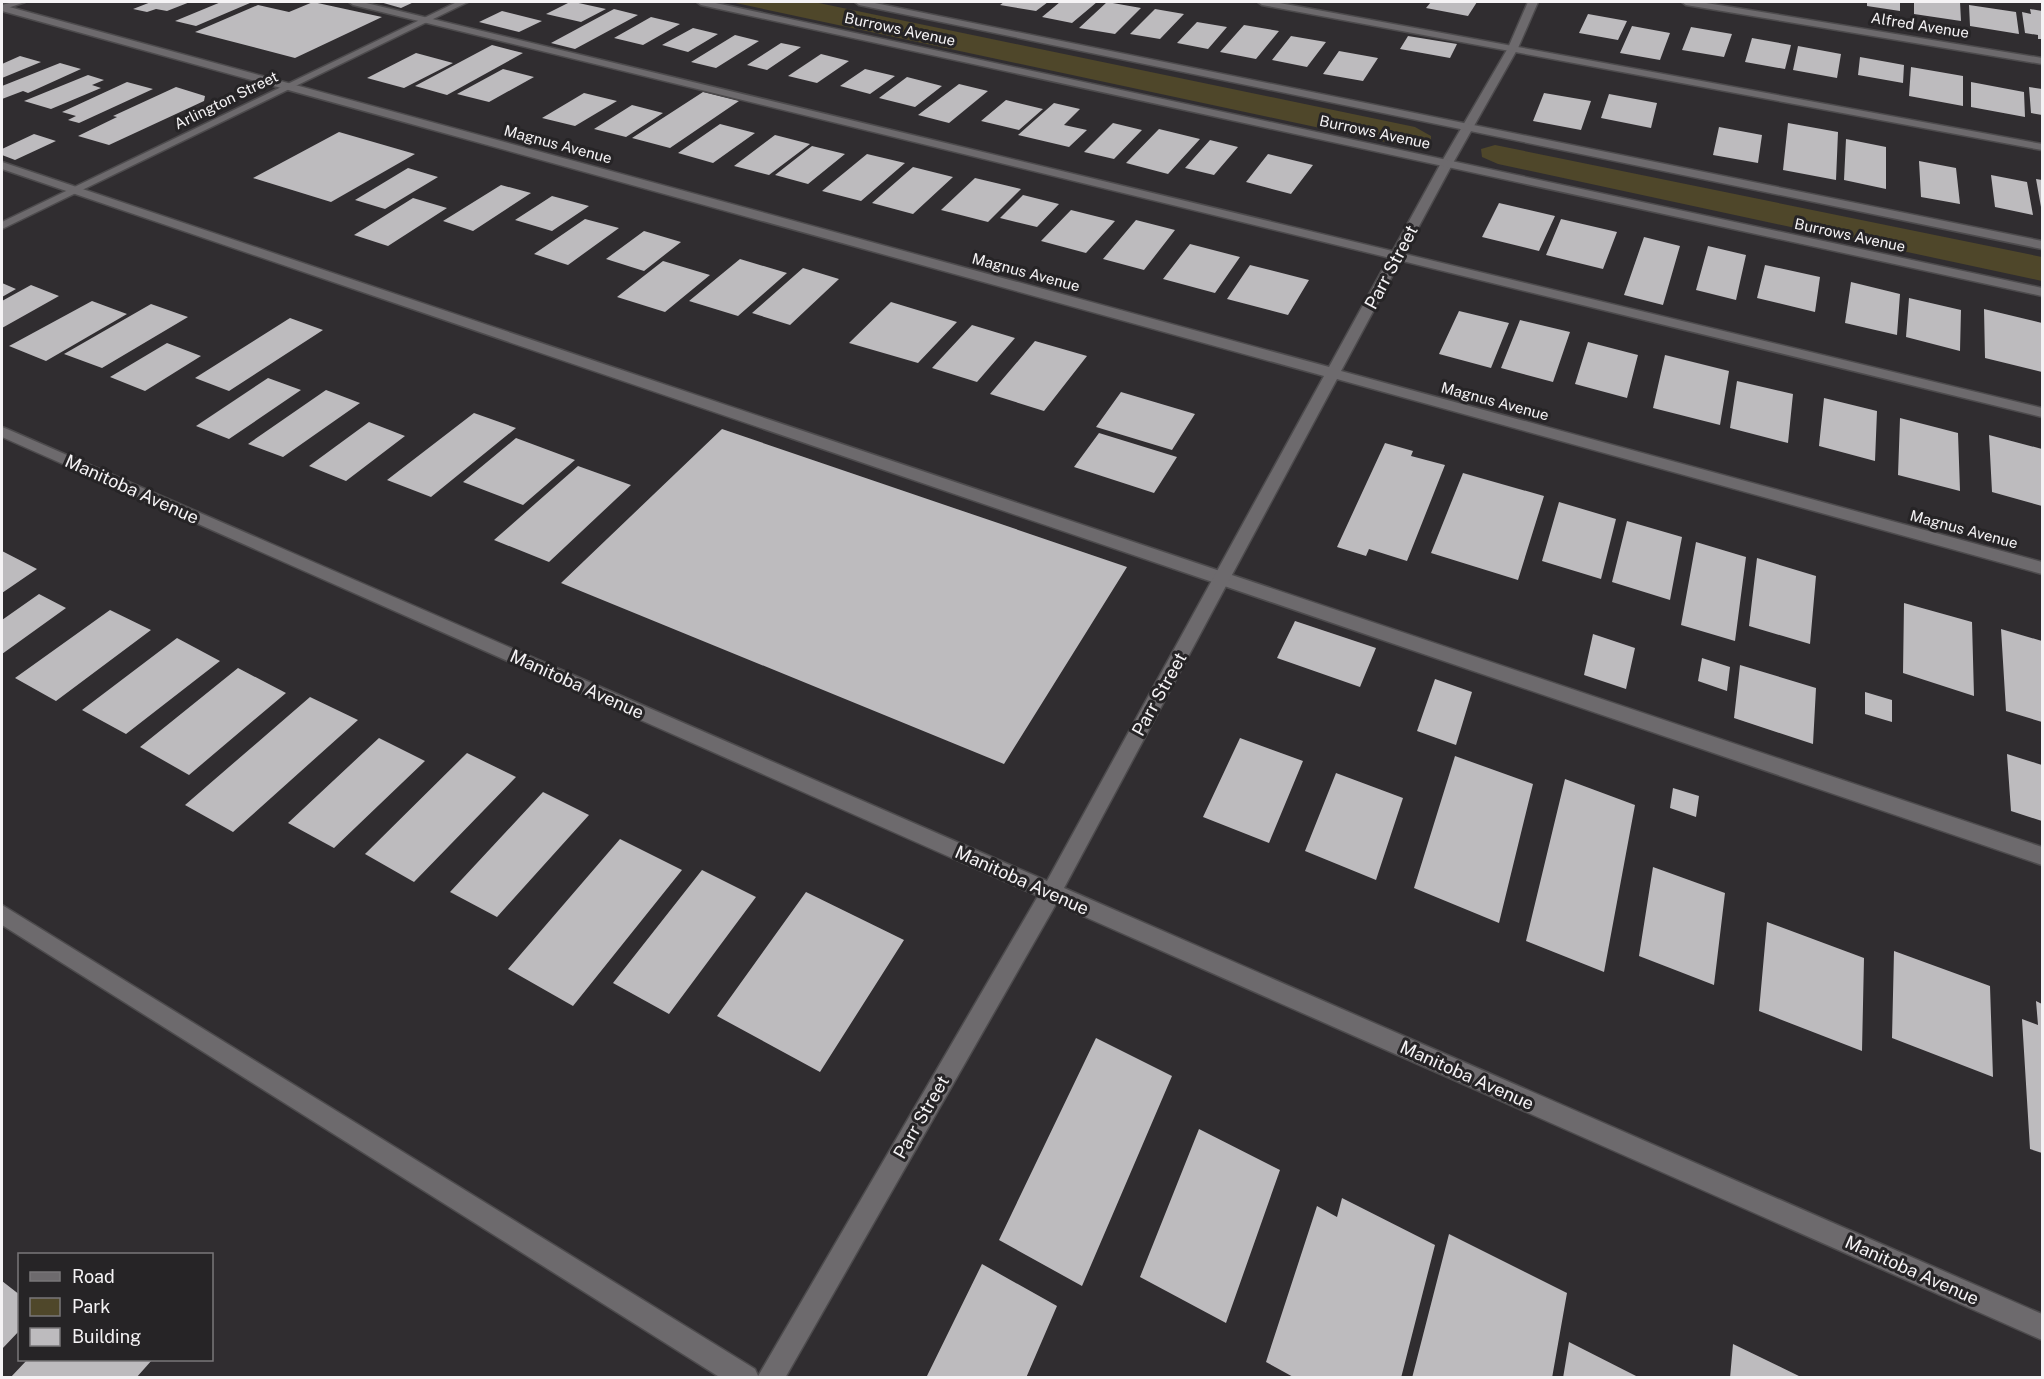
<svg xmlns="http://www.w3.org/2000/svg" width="2044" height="1379" font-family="'Public Sans',sans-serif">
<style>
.green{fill:#4f472a}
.building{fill:#bdbbbe}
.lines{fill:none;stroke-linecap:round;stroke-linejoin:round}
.lane-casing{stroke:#4d4b4d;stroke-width:3}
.street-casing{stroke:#4d4b4d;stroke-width:3}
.secondary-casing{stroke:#4d4b4d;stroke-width:3}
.lane{fill:#6d6a6d;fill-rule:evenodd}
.street{fill:#6d6a6d;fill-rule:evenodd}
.secondary{fill:#6d6a6d;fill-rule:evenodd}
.labels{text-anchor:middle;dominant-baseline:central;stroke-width:6;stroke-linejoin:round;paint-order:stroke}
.far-street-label{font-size:15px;fill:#f5f3f5;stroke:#262426}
.street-label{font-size:18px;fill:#f5f3f5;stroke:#262426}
</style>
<rect width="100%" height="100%" fill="#302d30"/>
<path class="green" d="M731 2H814L1415 127 1431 136V141L1416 147 1404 146Z
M1495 145 2042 257V281L1498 164 1482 157 1481 149Z"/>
<path class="building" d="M151 2H190L167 11 156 9 147 12 133 9Z
M221 2 250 3 196 26 175 21Z
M313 2 382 17 295 58 195 32 258 5 289 12Z
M380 2H414L401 8Z
M570 2H574L606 9 581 22 546 14Z
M1004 2H1048L1036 11 1000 5Z
M1060 2H1097L1072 23 1042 17Z
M1107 2 1141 8 1115 34 1079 28Z
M1431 2H1477L1468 16 1426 8Z
M1867 2H1900V11L1867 6Z
M1914 2H1960L1961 21 1914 14Z
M1969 5 2016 12 2019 34 1970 26Z
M614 9 638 15 575 49 551 43Z
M1155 9 1184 14 1160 39 1130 34Z
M2030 9 2042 11V39H2038V35L2025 33 2022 12 2031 14Z
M502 11 542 21 519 32 479 22Z
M1588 14 1627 21 1618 40 1579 33Z
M651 17 680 24 643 45 614 38Z
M1197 22 1227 27 1208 49 1177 43Z
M1244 25 1279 31 1256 59 1220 52Z
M1632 26 1670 33 1660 60 1620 53Z
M1691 27 1732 34 1724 57 1682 50Z
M693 28 718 34 688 52 662 45Z
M735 35 759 41 716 68 691 62Z
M1291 36 1326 42 1307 67 1272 60Z
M1408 36 1457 44 1450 58 1400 49Z
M1752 38 1791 45 1785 69 1745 62Z
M781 43 801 47 767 70 747 65Z
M492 45 523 53 447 95 415 86Z
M1798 46 1841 54 1837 78 1793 70Z
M1339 51 1378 58 1363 81 1323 74Z
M416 53 453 63 404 88 367 78Z
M821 54 849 61 817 83 788 76Z
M20 56 41 62 2 78V64Z
M1860 57 1904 65 1903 83 1858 75Z
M60 63 81 69 28 93 23 91 2 99V86Z
M1911 67 1963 76V106L1909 96Z
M503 69 534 77 489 102 457 94Z
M865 69 895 76 870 94 840 86Z
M88 75 104 80 92 85 101 88 51 109 24 101Z
M907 77 942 86 915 107 879 98Z
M127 82 153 89 79 123 68 120 76 116 62 112Z
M1971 82 2024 92 2025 117 1971 107Z
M959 84 988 91 949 123 918 115Z
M176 87 205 96 204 101 109 145 78 136 117 117 113 116Z
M2029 87 2042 89V115L2031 113Z
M703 92 739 101 670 148 632 138Z
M584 93 617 101 575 126 542 118Z
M1544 93 1591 101 1581 130 1533 121Z
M1609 94 1657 103 1651 128 1601 118Z
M1006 100 1043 109 1019 130 981 121Z
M1054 103 1080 109 1064 125 1087 130 1069 147 1018 135Z
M632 105 663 113 626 137 594 129Z
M1113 123 1142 130 1114 159 1084 152Z
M1788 123 1838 132 1836 180 1783 170Z
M720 124 755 133 713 163 678 153Z
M1719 127 1762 135 1758 163 1713 155Z
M1159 129 1200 139 1168 174 1126 163Z
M339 132 415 154 331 202 253 178Z
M34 134 56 141 15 160 2 155V149Z
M775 135 810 144 769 175 734 166Z
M1846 139 1886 147V189L1844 180Z
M1210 140 1238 147 1214 175 1185 168Z
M812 146 845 154 808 184 775 175Z
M867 154 905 163 861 201 822 191Z
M1268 154 1313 165 1291 194 1246 182Z
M1919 161 1956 168 1960 204 1921 197Z
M913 167 953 177 913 214 872 203Z
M408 168 438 177 385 209 355 200Z
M1991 175 2027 182 2033 215 1995 207Z
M975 178 1021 189 988 222 941 210Z
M2036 179 2042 180V207H2041Z
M501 185 531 193 473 231 443 221Z
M1023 195 1059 204 1037 227 1000 218Z
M552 196 589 206 552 231 515 220Z
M413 198 447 208 388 246 354 235Z
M1499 203 1555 216 1539 251 1482 237Z
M1071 210 1115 221 1086 253 1041 241Z
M585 219 619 228 568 265 534 254Z
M1561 219 1617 232 1603 269 1546 255Z
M1136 220 1175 230 1144 270 1103 259Z
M644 231 681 242 644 271 606 259Z
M1644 237 1680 246 1663 305 1624 295Z
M1190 244 1240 257 1215 293 1163 279Z
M1708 246 1746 255 1736 300 1696 290Z
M740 259 787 273 738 316 689 301Z
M663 261 710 275 665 312 617 297Z
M1250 265 1309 280 1288 315 1227 299Z
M1765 265 1820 277 1815 312 1757 298Z
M803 268 839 279 790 325 752 313Z
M1851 282 1900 294 1897 335 1845 323Z
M2 283 16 289 2 297Z
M31 285 59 296 2 328V301Z
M1909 298 1961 310 1960 351 1906 337Z
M92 301 127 314 46 361 9 346Z
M891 302 957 322 918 363 849 343Z
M151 304 188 317 102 368 64 354Z
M1984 309 2042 323V372L1985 358Z
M1459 311 1509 323 1491 368 1439 354Z
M290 318 323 330 229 391 195 378Z
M1520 320 1570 332 1553 382 1501 368Z
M972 325 1015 338 977 382 932 368Z
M1035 341 1087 356 1044 411 990 394Z
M1588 342 1638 355 1627 398 1575 384Z
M167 343 201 356 145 391 110 377Z
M1665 355 1729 371 1720 425 1653 408Z
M268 378 301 390 229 439 196 426Z
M1737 381 1793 394 1788 443 1730 428Z
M326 390 360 403 283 457 248 444Z
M1121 392 1195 414 1172 450 1096 427Z
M1824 398 1877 411 1875 461 1819 446Z
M474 413 516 428 431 497 387 480Z
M1900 418 1958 433 1960 491 1898 475Z
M369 422 405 436 346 481 309 466Z
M722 429 1127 567 1004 764 561 583Z
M1099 433 1177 457 1154 493 1074 467Z
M1989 435 2042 449V506L1992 492Z
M516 438 575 460 523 505 463 482Z
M1385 443 1413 451 1411 456 1445 465 1407 561 1369 549 1366 556 1337 547Z
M578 466 631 485 549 562 494 540Z
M1463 473 1544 496 1518 580 1431 553Z
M1559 502 1616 519 1601 579 1542 561Z
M1627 521 1682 537 1670 600 1612 582Z
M1696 542 1746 557 1735 641 1681 625Z
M2 551 37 569 2 593Z
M1757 558 1816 576 1810 644 1749 626Z
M39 594 66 608 2 654V620Z
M1904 603 1972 622 1974 696 1903 673Z
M110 610 151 630 56 701 15 678Z
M1295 621 1376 648 1360 687 1277 658Z
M2001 629 2042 641V722L2006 711Z
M1593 634 1635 648 1626 689 1584 675Z
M177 638 220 661 126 734 82 710Z
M1702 658 1730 667 1727 691 1698 681Z
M1740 665 1816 688 1813 744 1734 718Z
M238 668 286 693 189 775 140 747Z
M1435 679 1472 692 1456 745 1417 731Z
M1865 692 1892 700V722L1865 714Z
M310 697 358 720 233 832 185 805Z
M379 738 425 761 334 848 288 823Z
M1240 738 1303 761 1269 843 1203 817Z
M467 753 516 777 414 882 365 854Z
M2007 754 2042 765V821L2011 811Z
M1455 756 1533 784 1499 923 1414 888Z
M1336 773 1403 798 1376 880 1305 851Z
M1565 779 1635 805 1604 972 1526 941Z
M1673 788 1699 796 1696 817 1670 808Z
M543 792 589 815 497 917 450 892Z
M620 839 682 870 573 1006 508 969Z
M1653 867 1725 893 1714 985 1639 956Z
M702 870 756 897 669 1014 613 983Z
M806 892 904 940 820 1072 717 1016Z
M1767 922 1864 958 1862 1051 1759 1011Z
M1894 951 1990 986 1993 1077 1892 1038Z
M2036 1001 2042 1004V1153L2030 1149 2022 1019 2038 1025Z
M1096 1038 1172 1076 1082 1286 999 1240Z
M1199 1129 1280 1170 1226 1323 1140 1277Z
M1342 1198 1435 1245 1401 1378H1295L1266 1362 1317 1206 1337 1217Z
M1449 1234 1567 1293 1552 1378H1412Z
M982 1264 1057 1306 1026 1378H926Z
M2 1281 20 1295V1330L2 1349Z
M1569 1342 1640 1378H1563Z
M1733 1344 1803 1378H1730Z
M27 1360H152L136 1378H10Z"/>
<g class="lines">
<defs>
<path id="lane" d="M13 2H25L2 10V5Z
M349 2H362L2042 408V417L353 5Z
M1258 2H1274L2042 144V150L1262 5Z
M2 162 2042 847V865L2 169Z
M2 905 755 1369 759 1378H721L2 925Z"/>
<path id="street" d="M1528 2H1538L1518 48 1453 163 1341 371 2042 562V574L1337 379 1064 888 2042 1314V1340L1056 904 785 1378H757L1038 896 2 437V427L7 429 1047 881 1324 376 2 11V5L1329 367 1441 163 1508 48Z
M1682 2H1700L2042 58V64L1686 5Z"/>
<path id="secondary" d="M457 2H468L2 229V222Z
M697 2H711L2042 288V296L701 5Z
M855 2H870L2042 241V249L859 5Z"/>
</defs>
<use href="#lane" class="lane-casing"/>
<use href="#street" class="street-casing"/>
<use href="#secondary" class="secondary-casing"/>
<use href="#lane" class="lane"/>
<use href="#street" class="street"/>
<use href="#secondary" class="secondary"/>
</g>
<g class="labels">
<g class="far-street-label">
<text transform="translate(1920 25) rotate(9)">Alfred Avenue</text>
<text transform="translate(900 29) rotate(12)">Burrows Avenue</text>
<text transform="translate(226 100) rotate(-26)">Arlington Street</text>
<text transform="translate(1375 132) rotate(12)">Burrows Avenue</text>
<text transform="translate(558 144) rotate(15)">Magnus Avenue</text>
<text transform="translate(1850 235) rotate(12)">Burrows Avenue</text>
<text transform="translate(1026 272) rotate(15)">Magnus Avenue</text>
<text transform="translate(1495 401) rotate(15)">Magnus Avenue</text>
<text transform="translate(1964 529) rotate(15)">Magnus Avenue</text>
</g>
<g class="street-label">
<text transform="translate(1391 267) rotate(-62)">Parr Street</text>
<text transform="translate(132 489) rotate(24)">Manitoba Avenue</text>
<text transform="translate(577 684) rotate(24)">Manitoba Avenue</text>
<text transform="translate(1159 694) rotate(-61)">Parr Street</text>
<text transform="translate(1022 880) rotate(24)">Manitoba Avenue</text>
<text transform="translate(1467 1075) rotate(24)">Manitoba Avenue</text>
<text transform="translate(921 1117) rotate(-60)">Parr Street</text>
<text transform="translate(1912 1270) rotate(24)">Manitoba Avenue</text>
</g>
</g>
<rect width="2044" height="1379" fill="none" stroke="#f5f3f5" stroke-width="6"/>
<rect x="18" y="1253" width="195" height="108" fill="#262426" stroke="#797779" stroke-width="1.5"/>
<rect x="30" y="1272" width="30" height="9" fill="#6d6a6d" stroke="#797779" stroke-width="1.5"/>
<text x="72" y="1283" font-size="18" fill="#f5f3f5">Road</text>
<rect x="30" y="1298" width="30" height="18" fill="#4f472a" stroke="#797779" stroke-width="1.5"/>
<text x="72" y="1313" font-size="18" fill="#f5f3f5">Park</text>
<rect x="30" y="1328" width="30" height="18" fill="#bdbbbe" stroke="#797779" stroke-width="1.5"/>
<text x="72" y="1343" font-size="18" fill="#f5f3f5">Building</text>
</svg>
